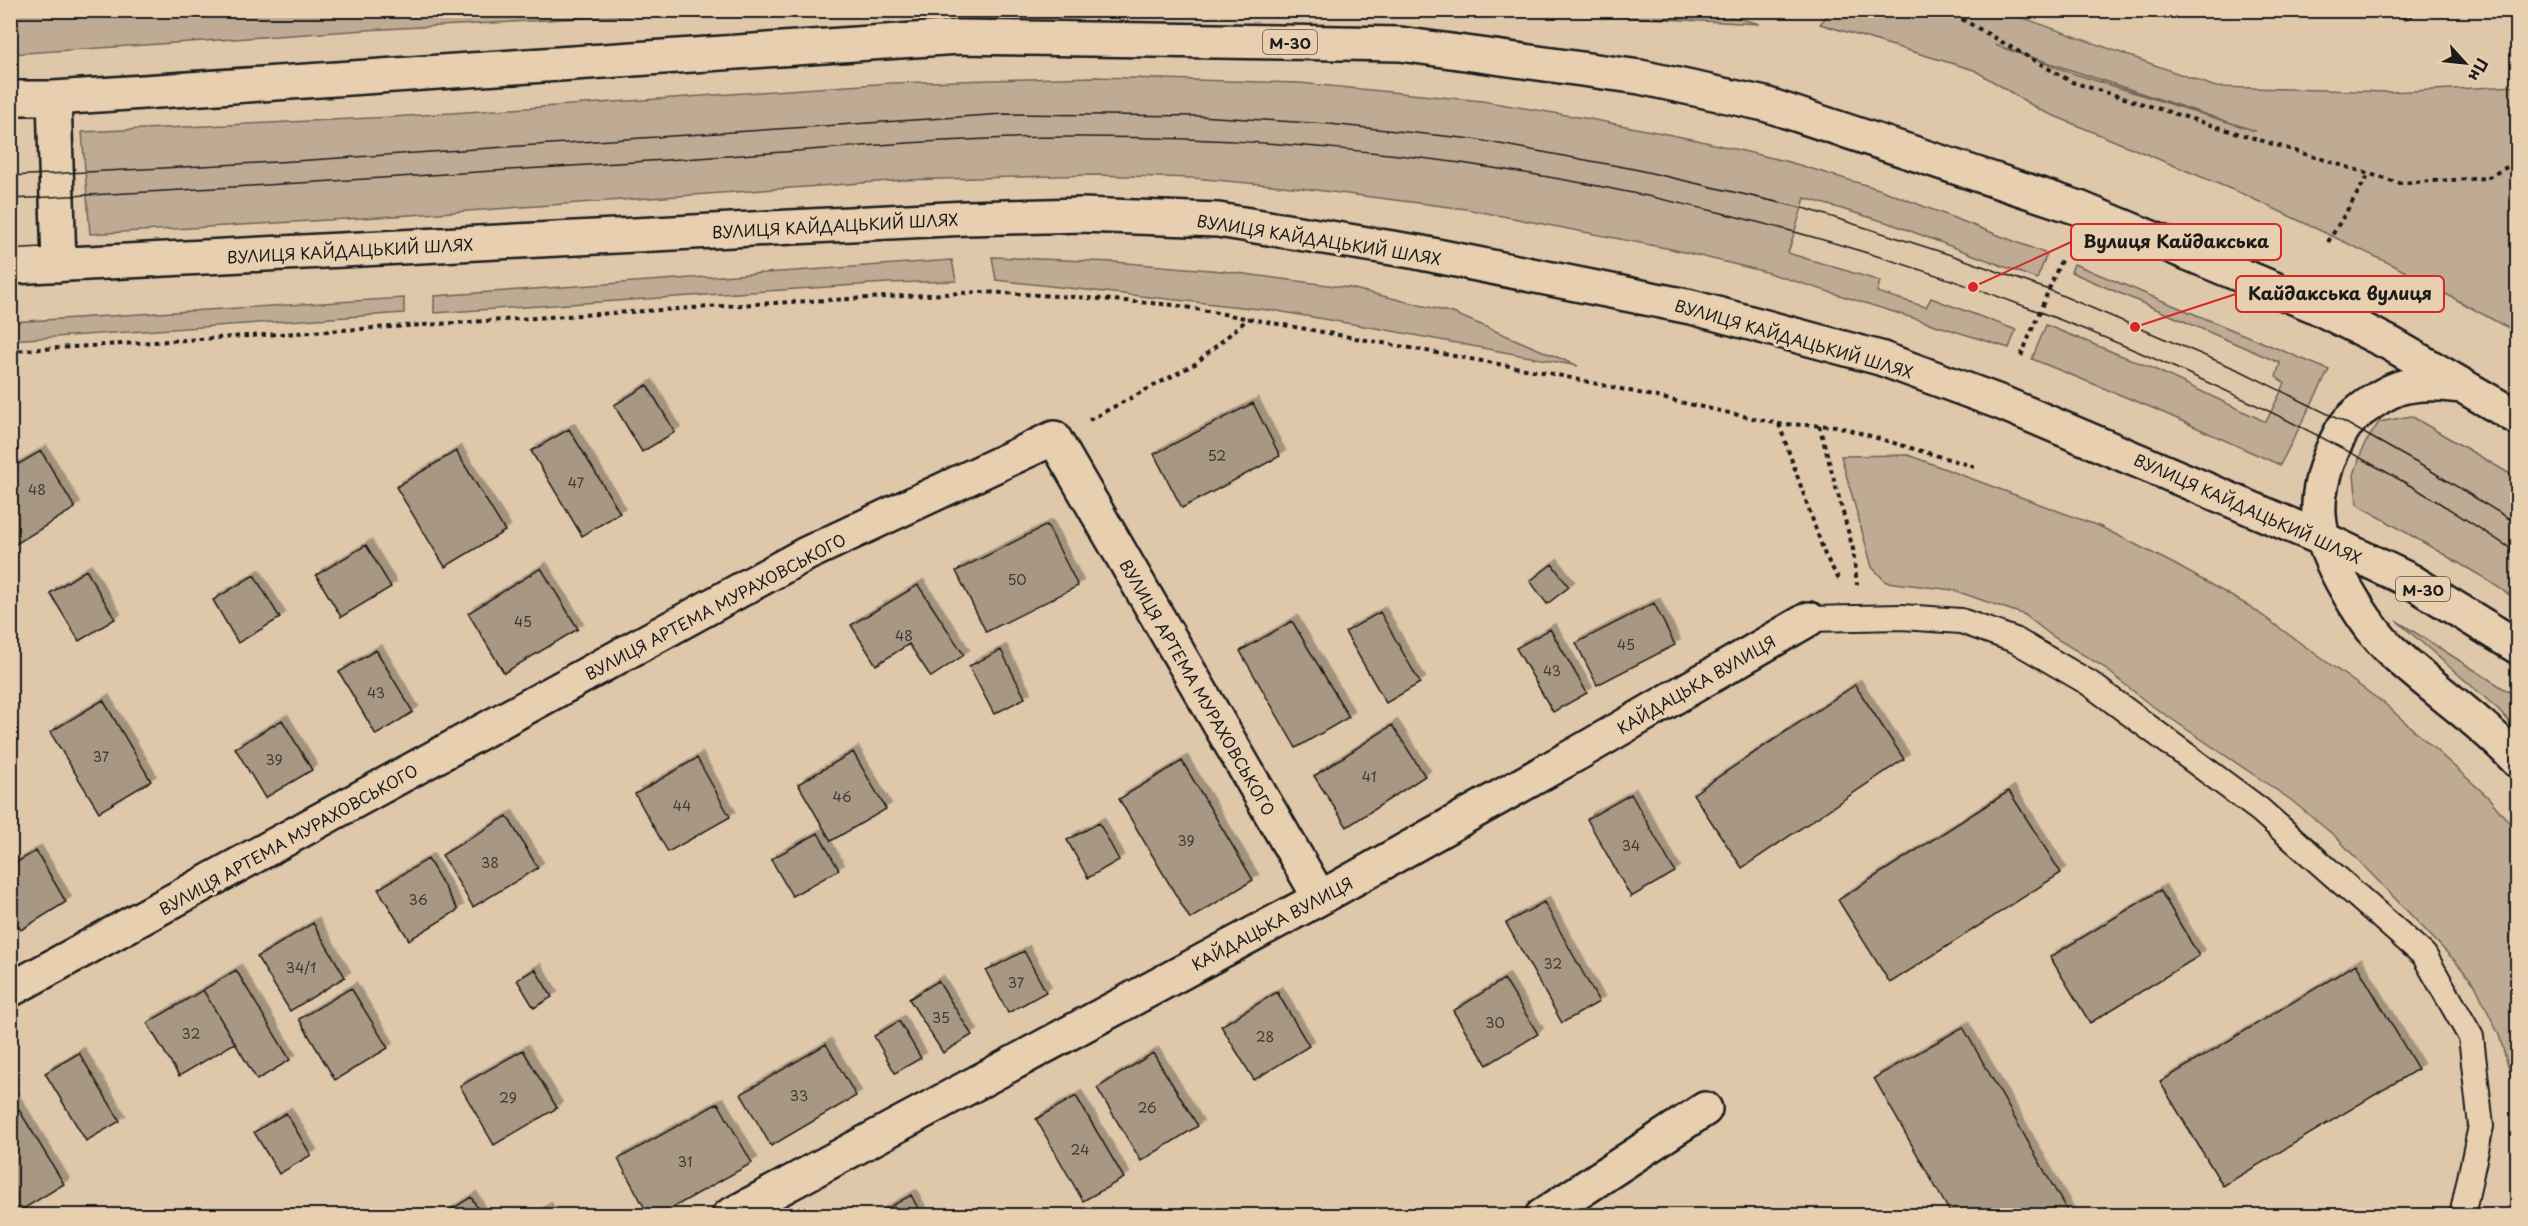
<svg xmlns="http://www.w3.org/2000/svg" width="2528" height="1226" font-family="'Playpen Sans',sans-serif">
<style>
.green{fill:#bfab93;stroke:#6e6458;stroke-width:1.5;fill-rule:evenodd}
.building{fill:#a89782;stroke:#1c1c1c;stroke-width:1.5;filter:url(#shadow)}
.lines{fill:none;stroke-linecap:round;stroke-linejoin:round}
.service-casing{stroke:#1c1c1c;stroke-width:28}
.minor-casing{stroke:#1c1c1c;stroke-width:38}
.trunk-casing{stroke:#1c1c1c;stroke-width:38}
.path{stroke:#1c1c1c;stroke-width:4;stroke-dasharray:4.5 4.5;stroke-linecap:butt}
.service{stroke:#e7cfb0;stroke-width:24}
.minor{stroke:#e7cfb0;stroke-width:33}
.trunk{stroke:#e7cfb0;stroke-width:33}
.tram{stroke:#1c1c1c;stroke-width:1.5}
.labels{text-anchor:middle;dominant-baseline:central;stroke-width:6;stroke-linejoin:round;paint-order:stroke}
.number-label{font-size:14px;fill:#3f3b36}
.shield{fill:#e7cfb0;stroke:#595248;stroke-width:1.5}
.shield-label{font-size:15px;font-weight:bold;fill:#1c1c1c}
.street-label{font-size:16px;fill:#1c1c1c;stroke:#e7cfb0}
.leader{fill:none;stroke:#d62828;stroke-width:2}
.callout-dot{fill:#d62828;stroke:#e7cfb0;stroke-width:2}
.callout{fill:#e7cfb0;stroke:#d62828;stroke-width:2}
.callout-label{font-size:18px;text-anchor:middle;font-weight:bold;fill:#1c1c1c}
</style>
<defs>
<filter id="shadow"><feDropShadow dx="5.5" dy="-5.5" stdDeviation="0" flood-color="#0004"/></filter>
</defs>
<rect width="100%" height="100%" fill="#dfc8aa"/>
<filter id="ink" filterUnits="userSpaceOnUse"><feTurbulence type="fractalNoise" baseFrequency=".0167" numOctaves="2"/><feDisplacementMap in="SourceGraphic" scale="12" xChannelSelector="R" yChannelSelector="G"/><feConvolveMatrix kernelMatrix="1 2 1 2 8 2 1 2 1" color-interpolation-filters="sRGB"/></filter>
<g filter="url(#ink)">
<path class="green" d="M11 10H712V11L366 30 11 54Z
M1832 10 2004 11 2216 87 2389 92 2517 86V333L2393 265 2245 195 2040 110 1974 70 1820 24ZM1995 45 2256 131 2075 74Z
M1556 11H1710L1760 24 1625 17Z
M1095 77 1299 83 1482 101 1590 119 1697 140 1789 162 1879 189 2047 254 2037 279 1892 224 1805 198 1788 253 1880 281 1877 292 1926 307 1931 298 2016 330 2009 348 1762 271 1671 249 1466 209 1292 187 1193 178 1094 175 905 180 396 216 90 234 82 132 393 117 892 83Z
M11 163C21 176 20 205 11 218Z
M992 257 1114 262 1222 271 1350 288 1453 313 1578 366 1387 330 1277 311 996 280Z
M952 260 956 281 888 283 434 313V296Z
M2074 264 2329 370 2280 465 2155 409 2032 359 2046 325 2152 368 2266 422 2285 383 2276 377 2280 363 2071 272Z
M404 298V313L11 340V322Z
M2411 416 2517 478V600L2481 576 2357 504 2354 475 2363 447 2379 422Z
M1908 455 2101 527 2174 564 2249 606 2385 704 2488 797 2517 832V1097L2499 1035 2475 985 2456 962 2336 837 2291 800 2148 703 2102 666 2052 636 2025 615 1953 590 1886 582 1872 567 1841 456Z
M2397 621 2517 697V730L2498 709Z"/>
<path class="building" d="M2398 10H2423L2404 20Z
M647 385 675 432 642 452 614 405Z
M1253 403 1280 456 1182 508 1154 454Z
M569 429 620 513 582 536 531 451Z
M41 451 75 508 11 547 10 469Z
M456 451 505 531 445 567 396 487Z
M1047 525 1078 586 986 632 956 571Z
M366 545 391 587 341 617 316 575Z
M1552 564 1569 587 1547 604 1530 581Z
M541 568 578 629 504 673 468 613Z
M86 570 115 619 79 641 50 593Z
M254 575 280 618 238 643 213 600Z
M918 585 964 655 931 677 909 644 876 665 851 625Z
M1654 603 1675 645 1597 685 1576 643Z
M1380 612 1420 683 1386 703 1345 632Z
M1292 621 1349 717 1296 748 1240 651Z
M1550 629 1587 693 1553 712 1516 648Z
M376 650 413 712 376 735 339 672Z
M1001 650 1025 698 994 714 969 666Z
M1855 685 1904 759 1742 868 1693 794Z
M103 700 151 781 99 812 50 732Z
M282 720 312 770 265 798 235 748Z
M1392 725 1425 776 1347 827 1314 776Z
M853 752 886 809 831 841 798 784Z
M697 758 730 817 668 852 635 794Z
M1182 761 1253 880 1190 919 1119 799Z
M2009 791 2061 873 1890 983 1838 900Z
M1631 794 1675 872 1631 897 1587 819Z
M507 816 538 868 473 907 442 855Z
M1099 823 1119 860 1088 878 1067 840Z
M818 833 839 870 792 896 771 859Z
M36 851 66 902 21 930 10 913V866Z
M428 859 458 910 409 940 378 889Z
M2160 890 2199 956 2090 1023 2050 957Z
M1544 902 1599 1002 1562 1023 1506 923Z
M313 923 345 977 290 1011 257 957Z
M1024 951 1046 992 1008 1013 986 971Z
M2356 964 2418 1069 2223 1186 2160 1082Z
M535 969 552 997 534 1008 517 980Z
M236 970 290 1060 257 1080 203 990Z
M1504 979 1538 1034 1487 1065 1453 1011Z
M938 981 972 1035 943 1053 909 999Z
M351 988 388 1048 335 1080 299 1019Z
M203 990 235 1043 179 1076 147 1023Z
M1277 992 1309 1046 1254 1080 1221 1026Z
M899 1021 921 1058 895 1073 874 1036Z
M1963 1027 2070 1216H1952L1874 1078Z
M826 1044 856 1096 771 1146 741 1094Z
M523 1050 557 1108 494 1145 460 1086Z
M79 1053 120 1121 86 1141 45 1073Z
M1153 1053 1198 1126 1141 1161 1097 1088Z
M10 1095 64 1184 15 1214 10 1206Z
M1076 1096 1124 1178 1083 1201 1036 1119Z
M718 1103 752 1163 658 1216H649L618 1159Z
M286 1113 311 1155 279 1174 254 1132Z
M911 1195 922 1216H874Z
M471 1197 482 1216H441Z
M546 1208 550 1216H533Z"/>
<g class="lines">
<defs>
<path id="service" d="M1809 619 1901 617 1961 621 2015 640 2089 683 2260 810 2424 955 2471 1037 2481 1126 2462 1216"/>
<path id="minor" d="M10 990 806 554 1054 438 1320 898
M729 1216 1320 898 1580 752 1809 619
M1542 1216 1705 1109"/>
<path id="trunk" d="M10 98H54L959 37 1400 44 1640 77 1765 104 2079 208 2313 305 2391 344 2518 418
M54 98 59 265
M10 267 967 218 1081 215 1218 220 1417 252 1691 307 1880 358 2002 403 2323 539 2411 581 2518 647
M2462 386C2443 384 2426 382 2407 386 2387 389 2351 414 2341 432 2327 458 2315 493 2320 524 2325 560 2366 628 2394 653 2434 690 2480 720 2518 761"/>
</defs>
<use href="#service" class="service-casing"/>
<use href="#minor" class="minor-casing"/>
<use href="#trunk" class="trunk-casing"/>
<path class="path" d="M1946 10 2072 82 2399 183 2487 178 2518 161
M2328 242 2369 174
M10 351 772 303 982 292 1076 297 1174 305 1553 374 1779 424 1836 426 1979 468
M2021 356 2062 258
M1089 420 1195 364 1249 318
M1779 424 1825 555 1841 583
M1819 425 1853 549 1857 585"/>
<use href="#service" class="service"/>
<use href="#minor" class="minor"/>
<use href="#trunk" class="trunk"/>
<path class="tram" d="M10 176 295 161 1004 114 1199 116 1329 124 1473 139 1634 169 1807 209 1954 256 2049 290 2241 371 2346 423 2433 472 2518 524
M10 199C244 188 478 172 712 157 832 149 954 137 1075 137 1426 136 1766 201 2091 332 2203 378 2313 429 2418 490 2452 510 2485 532 2518 553"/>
</g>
</g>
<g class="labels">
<g class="number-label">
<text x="1217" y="455">52</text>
<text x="576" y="482">47</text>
<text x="37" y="489">48</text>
<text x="1017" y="579">50</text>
<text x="523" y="621">45</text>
<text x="904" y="635">48</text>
<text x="1626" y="644">45</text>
<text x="1552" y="670">43</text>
<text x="376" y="692">43</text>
<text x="101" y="756">37</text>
<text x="274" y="759">39</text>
<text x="1369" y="776">41</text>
<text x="842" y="796">46</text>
<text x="682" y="805">44</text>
<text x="1186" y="840">39</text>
<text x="1631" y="845">34</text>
<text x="490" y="862">38</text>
<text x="418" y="899">36</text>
<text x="1553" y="963">32</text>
<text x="301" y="967">34/1</text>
<text x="1016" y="982">37</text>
<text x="941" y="1017">35</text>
<text x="1495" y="1022">30</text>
<text x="191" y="1033">32</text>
<text x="1265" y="1036">28</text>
<text x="799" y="1095">33</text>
<text x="508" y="1097">29</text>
<text x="1147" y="1107">26</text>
<text x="1080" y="1149">24</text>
<text x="685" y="1161">31</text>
</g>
<g class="shield">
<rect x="1263" y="30" width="54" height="24" rx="4.5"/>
<rect x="2396" y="577" width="54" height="24" rx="4.5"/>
</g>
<g class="shield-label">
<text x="1290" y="42">М-30</text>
<text x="2423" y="589">М-30</text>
</g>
<g class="street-label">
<text transform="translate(835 225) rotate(-3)">ВУЛИЦЯ КАЙДАЦЬКИЙ ШЛЯХ</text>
<text transform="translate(1319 239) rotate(9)">ВУЛИЦЯ КАЙДАЦЬКИЙ ШЛЯХ</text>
<text transform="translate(350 250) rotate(-3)">ВУЛИЦЯ КАЙДАЦЬКИЙ ШЛЯХ</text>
<text transform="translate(1794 338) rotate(16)">ВУЛИЦЯ КАЙДАЦЬКИЙ ШЛЯХ</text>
<text transform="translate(2248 508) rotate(24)">ВУЛИЦЯ КАЙДАЦЬКИЙ ШЛЯХ</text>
<text transform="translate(715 606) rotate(-28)">ВУЛИЦЯ АРТЕМА МУРАХОВСЬКОГО</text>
<text transform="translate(1696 684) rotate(-30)">КАЙДАЦЬКА ВУЛИЦЯ</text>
<text transform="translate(1198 687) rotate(60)">ВУЛИЦЯ АРТЕМА МУРАХОВСЬКОГО</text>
<text transform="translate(288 839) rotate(-29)">ВУЛИЦЯ АРТЕМА МУРАХОВСЬКОГО</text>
<text transform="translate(1272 923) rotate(-28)">КАЙДАЦЬКА ВУЛИЦЯ</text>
</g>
</g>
<path class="leader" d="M1973 287L2071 242M2135 327L2236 294"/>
<g class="callout-dot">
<circle cx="1973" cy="287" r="6"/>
<circle cx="2135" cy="327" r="6"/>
</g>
<g class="callout">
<rect x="2071" y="224" width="210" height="36" rx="6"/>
<rect x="2236" y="276" width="208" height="36" rx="6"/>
</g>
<g class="callout-label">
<text x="2176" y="248">Вулиця Кайдакська</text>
<text x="2340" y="300">Кайдакська вулиця</text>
</g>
<rect width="2528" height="1226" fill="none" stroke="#e7cfb0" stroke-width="36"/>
<rect x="18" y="18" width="2492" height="1190" fill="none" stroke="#1c1c1c" stroke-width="2" filter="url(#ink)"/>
<g transform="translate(2465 63) rotate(117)" stroke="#e7cfb0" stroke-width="4.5" paint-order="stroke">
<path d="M0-4.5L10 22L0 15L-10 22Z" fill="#1c1c1c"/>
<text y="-9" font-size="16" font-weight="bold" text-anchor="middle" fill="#1c1c1c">Пн</text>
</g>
</svg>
